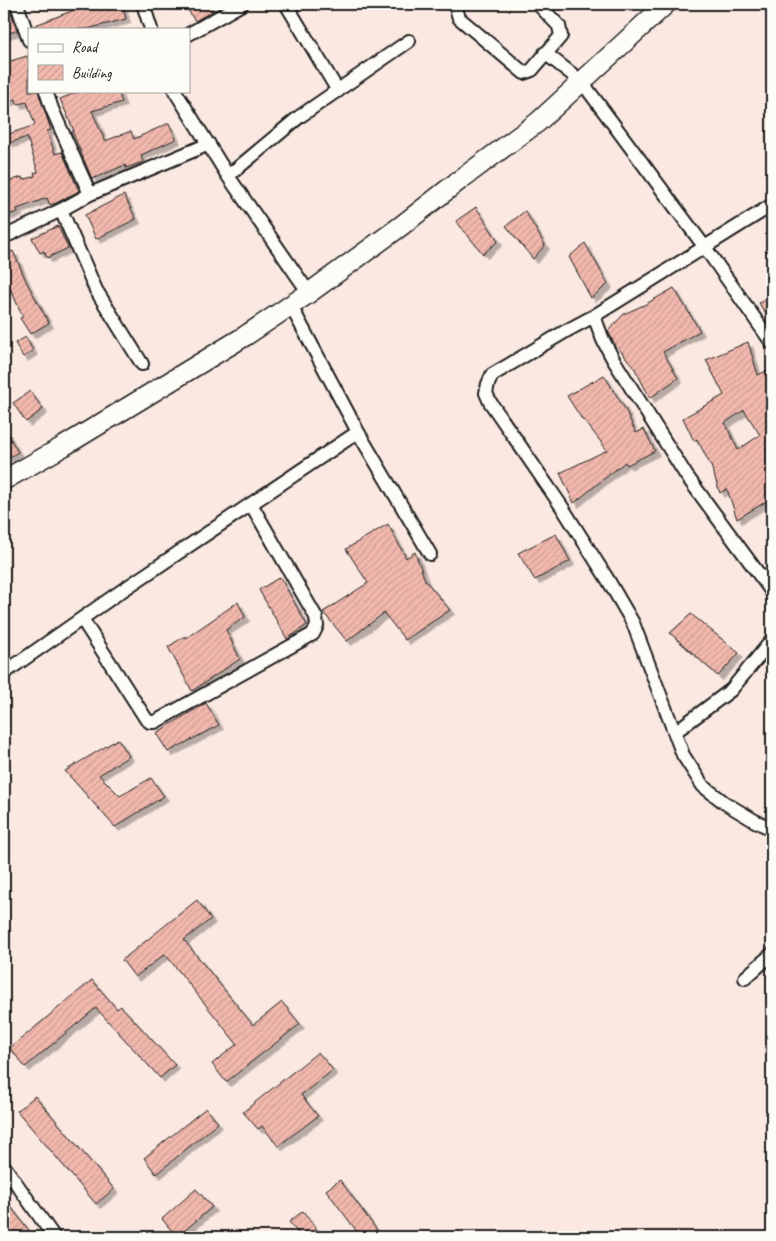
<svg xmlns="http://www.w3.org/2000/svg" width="776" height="1241" font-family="Caveat,sans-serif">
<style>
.building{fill:url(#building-hatch);stroke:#1c1c1c;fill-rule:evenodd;filter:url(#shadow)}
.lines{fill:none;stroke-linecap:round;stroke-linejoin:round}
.street-casing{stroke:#1c1c1c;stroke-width:16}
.secondary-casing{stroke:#1c1c1c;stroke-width:22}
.street{stroke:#fdfcf7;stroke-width:12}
.secondary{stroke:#fdfcf7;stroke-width:19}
</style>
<defs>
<pattern id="building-hatch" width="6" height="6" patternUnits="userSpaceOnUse" patternTransform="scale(1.25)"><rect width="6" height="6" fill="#f2b8ad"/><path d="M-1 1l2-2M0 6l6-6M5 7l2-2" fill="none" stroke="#cf9e94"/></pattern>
<filter id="shadow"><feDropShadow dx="4.5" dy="4.5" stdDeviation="0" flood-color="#0004"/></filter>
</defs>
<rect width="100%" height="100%" fill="#fae8e1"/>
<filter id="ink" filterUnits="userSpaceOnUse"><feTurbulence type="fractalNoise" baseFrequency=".02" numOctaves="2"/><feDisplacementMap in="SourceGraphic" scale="10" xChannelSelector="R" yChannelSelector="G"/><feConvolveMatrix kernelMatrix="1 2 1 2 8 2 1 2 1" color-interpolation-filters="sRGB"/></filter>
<g filter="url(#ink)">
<path class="building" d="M90 4H122L126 19 87 29H34L33 26 74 10 73 8Z
M184 4H208L213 11 195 21Z
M10 9 17 31 4 34V10Z
M27 56 29 62V91H38L51 130 47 131 55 154 62 152 79 191 56 203 50 205 47 198 17 209 18 212 4 216V183L22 177 23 180 35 176 34 173 38 172 27 137 9 143 6 135 35 125 27 102 17 104 16 99 4 102V86L8 85 4 63Z
M80 91H118L122 102 92 111 105 141 131 131 134 139 169 123 176 139 141 155 143 162 126 168 125 165 92 179 72 131H74L60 99Z
M124 195 136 219 96 239 85 215Z
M476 207 498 241 483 254 456 221Z
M525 211 545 245 533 259 506 226Z
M58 226 68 248 47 258 44 251 40 253 32 238Z
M585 243 608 284 591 298 569 257Z
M13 251 27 283 49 323 30 334 20 318 23 317 10 288 4 291V255Z
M674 288 700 331 663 352 678 378 650 398 635 369 613 341 608 331 624 314 646 304Z
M772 296V324L759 303Z
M26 337 33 351 23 357 15 343Z
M748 342 758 375 768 370 772 391V498L737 519 727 489 720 493 711 466 697 439 694 441 683 418 724 395 706 360ZM744 410 760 435 738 450 725 423Z
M604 375 625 409 636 433 644 429 655 451 627 465 625 462 574 503 560 473 607 450 584 420 583 421 567 396Z
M30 391 43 409 26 422 13 403Z
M4 428 18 452 8 458 4 451Z
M388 524 406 558 415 552 425 580 450 610 405 640 384 613 347 641 323 612 368 583 346 549Z
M556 534 570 561 535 580 518 553Z
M280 577 307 625 287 639 259 590Z
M238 602 245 617 226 630 240 659 192 691 168 647 185 636 186 638Z
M691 614 739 653 718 676 670 633Z
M206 703 219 725 168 752 156 733Z
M118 739 129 756 99 775 120 796 151 778 164 796 115 827 65 771Z
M197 900 211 919 184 940 253 1025 282 1002 300 1024 226 1082 212 1064 237 1044 165 954 135 977 122 960Z
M92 980 117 1009 121 1006 175 1065 160 1078 96 1008 25 1067 10 1048Z
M318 1052 333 1070 301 1095 318 1116 278 1146 262 1126 258 1129 243 1112Z
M35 1096 114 1189 96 1204 17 1111Z
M206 1108 218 1123 156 1174 144 1158Z
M340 1180 382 1237H361L326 1190Z
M196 1189 212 1207 177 1237 162 1219Z
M4 1198 34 1237H4Z
M303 1211 322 1237H301L289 1222Z"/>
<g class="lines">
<defs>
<path id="street" d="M17 4 29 40
M143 4 151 29
M286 4 338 91
M459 4 456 8 459 18 524 73 532 70 561 36 559 26 538 4
M189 34 242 4
M545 53 582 82 704 246 772 343
M46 91 52 109 90 194
M175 91 228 176 309 293
M228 176 299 117 409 41
M772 205 594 316 566 331 492 375 488 384 486 393 490 402 562 507 608 580 633 623 683 755 703 786 725 803 755 821 772 829
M61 210 96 290 142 364
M4 237 61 210 90 194 209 144
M291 306 358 432 430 554
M594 316 603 340 613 359 686 475 772 592
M82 619 146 719 150 722H155L313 634 317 626 316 617 251 504
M4 673 117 594 358 432
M675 732 731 690 772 640
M745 978 772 954
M4 1166 54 1237"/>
<path id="secondary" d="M4 480 64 446 245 336 309 293 401 226 461 179 538 122 666 4"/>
</defs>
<use href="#street" class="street-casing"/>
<use href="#secondary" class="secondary-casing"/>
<use href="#street" class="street"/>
<use href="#secondary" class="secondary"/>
</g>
</g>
<rect width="776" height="1241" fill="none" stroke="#fdfcf7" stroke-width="20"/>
<rect x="10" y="10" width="756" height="1221" fill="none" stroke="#1c1c1c" stroke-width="2" filter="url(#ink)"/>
<rect x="28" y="28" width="162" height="65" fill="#fdfcf7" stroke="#a3a29f"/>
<rect x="38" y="44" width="25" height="8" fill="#fdfcf7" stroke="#a3a29f"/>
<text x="72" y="52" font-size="15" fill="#1c1c1c">Road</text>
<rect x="38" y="65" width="25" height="15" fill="url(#building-hatch)" stroke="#a3a29f"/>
<text x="72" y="78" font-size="15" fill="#1c1c1c">Building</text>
</svg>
